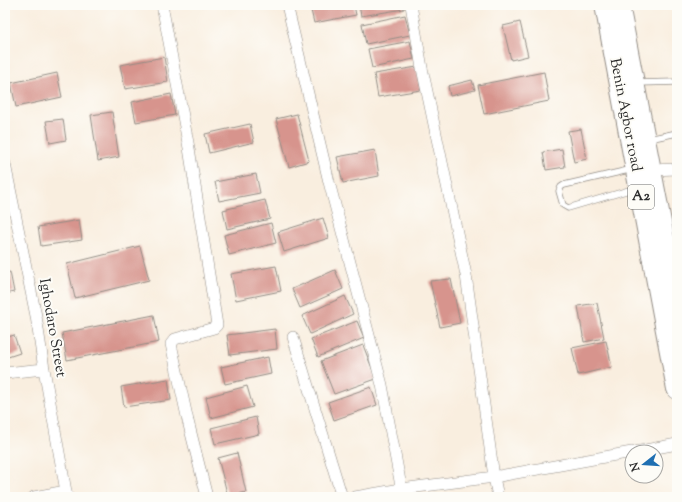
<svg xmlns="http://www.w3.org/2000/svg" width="682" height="502" font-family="'Sorts Mill Goudy',serif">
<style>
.building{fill:#d7948d}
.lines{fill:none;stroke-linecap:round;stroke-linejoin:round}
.lane-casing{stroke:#928c85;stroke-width:7}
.street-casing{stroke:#928c85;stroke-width:12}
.highway-casing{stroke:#928c85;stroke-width:22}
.lane{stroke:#fff;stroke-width:5.5}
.street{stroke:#fff;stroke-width:11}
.highway{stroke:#fff;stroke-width:20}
.labels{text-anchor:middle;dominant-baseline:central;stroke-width:4;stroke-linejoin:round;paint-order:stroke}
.shield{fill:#fdfcf7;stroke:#6a6a68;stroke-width:1}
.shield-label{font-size:14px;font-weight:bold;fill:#2b2b2b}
.street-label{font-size:15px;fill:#2b2b2b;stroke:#fdfcf7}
</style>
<rect width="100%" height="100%" fill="#fdfcf7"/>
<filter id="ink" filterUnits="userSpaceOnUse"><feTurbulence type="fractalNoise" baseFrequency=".025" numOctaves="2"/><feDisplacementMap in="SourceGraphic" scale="8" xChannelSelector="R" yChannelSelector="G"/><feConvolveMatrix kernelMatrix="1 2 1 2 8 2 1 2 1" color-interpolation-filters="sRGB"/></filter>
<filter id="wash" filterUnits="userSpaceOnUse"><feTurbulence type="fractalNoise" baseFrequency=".012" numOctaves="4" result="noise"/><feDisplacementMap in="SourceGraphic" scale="16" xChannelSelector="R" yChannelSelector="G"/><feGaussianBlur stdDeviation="0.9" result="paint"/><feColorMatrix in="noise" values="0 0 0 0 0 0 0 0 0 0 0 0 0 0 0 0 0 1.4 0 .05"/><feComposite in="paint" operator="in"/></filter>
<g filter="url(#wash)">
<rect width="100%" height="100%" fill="#f9eedf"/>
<g id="blocks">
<path class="building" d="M314 5H354L356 15 314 23 310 6Z
M359 5H404V9L361 16Z
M405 15 410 35 366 44 362 24Z
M520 22 528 56 511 60 503 26Z
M410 41 414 59 372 68 368 49Z
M164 57 168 82 125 89 120 65Z
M417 67 421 90 378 97 374 74Z
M544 72 549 101 484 114 478 85Z
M57 73 62 97 16 107 11 83Z
M472 80 475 90 450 96 448 86Z
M171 94 175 115 136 122 132 102Z
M112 112 119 157 98 161 91 115Z
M297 114 309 161 289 167 276 119Z
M63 119 66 140 50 143 46 121Z
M250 124 254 142 209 153 205 134Z
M581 129 587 159 574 162 568 131Z
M562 149 565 167 546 170 543 152Z
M375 150 379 176 343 183 337 157Z
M256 174 260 193 219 201 215 182Z
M265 200 270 219 227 229 223 210Z
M323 218 329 238 284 252 278 232Z
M79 220 82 240 41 246 38 227Z
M271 223 276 243 229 255 224 235Z
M140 246 149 280 75 298 67 264Z
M276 266 281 291 236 300 231 274Z
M335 270 343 289 300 308 292 289Z
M10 272 14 292 5 294V273Z
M451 279 460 323 440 327 430 281Z
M345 296 353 314 310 334 302 316Z
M597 303 604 338 584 342 578 306Z
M154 315 159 342 67 360 62 333Z
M357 321 364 338 318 357 311 339Z
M275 329 277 349 230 355 227 335Z
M14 335 20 353 5 358V338Z
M606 341 612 367 578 375 572 348Z
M363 345 376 379 334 394 321 361Z
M268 357 271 374 225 384 221 367Z
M168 379 171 400 124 407 121 387Z
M247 386 253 407 211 418 206 397Z
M371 387 377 405 334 420 328 402Z
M256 417 259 434 215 444 211 428Z
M237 453 246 492 228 497 218 458Z"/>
</g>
</g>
<g filter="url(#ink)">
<use href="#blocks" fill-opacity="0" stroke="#928c85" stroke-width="1"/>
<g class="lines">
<defs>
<path id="lane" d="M637 83 677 82
M649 139 677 133
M633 169 564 185 561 187 559 191 563 205 568 208 636 188"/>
<path id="street" d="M162 5 189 148 217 325 214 328 175 339 171 344 188 421 207 497
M287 5 329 182 382 385 403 497
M411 5 422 68 466 275 494 477 498 497
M5 164 36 316 44 369 67 497
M650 170 677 169
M293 337 342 497
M5 373 44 369
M635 452 677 444
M34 497 66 491
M355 497 401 489 494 477 632 452"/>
<path id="highway" d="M605 5 677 389
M619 5 677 305"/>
</defs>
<use href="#lane" class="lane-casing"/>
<use href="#street" class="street-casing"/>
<use href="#highway" class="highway-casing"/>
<use href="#lane" class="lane"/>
<use href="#street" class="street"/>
<use href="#highway" class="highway"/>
</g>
</g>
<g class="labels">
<rect class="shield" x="628" y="185" width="26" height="24" rx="3"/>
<g class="shield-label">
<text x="641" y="197">A2</text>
</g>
<g class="street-label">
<text transform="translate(625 115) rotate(79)">Benin Agbor road</text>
<text transform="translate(52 328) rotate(80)">Ighodaro Street</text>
</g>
</g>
<rect width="682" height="502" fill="none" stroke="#fdfcf7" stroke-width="20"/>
<g transform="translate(644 464) rotate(253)"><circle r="19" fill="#fdfcf7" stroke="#a9a8a5"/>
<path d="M0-3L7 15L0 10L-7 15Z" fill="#1f6fb2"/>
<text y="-6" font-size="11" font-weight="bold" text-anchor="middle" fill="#2b2b2b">N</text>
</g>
</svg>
